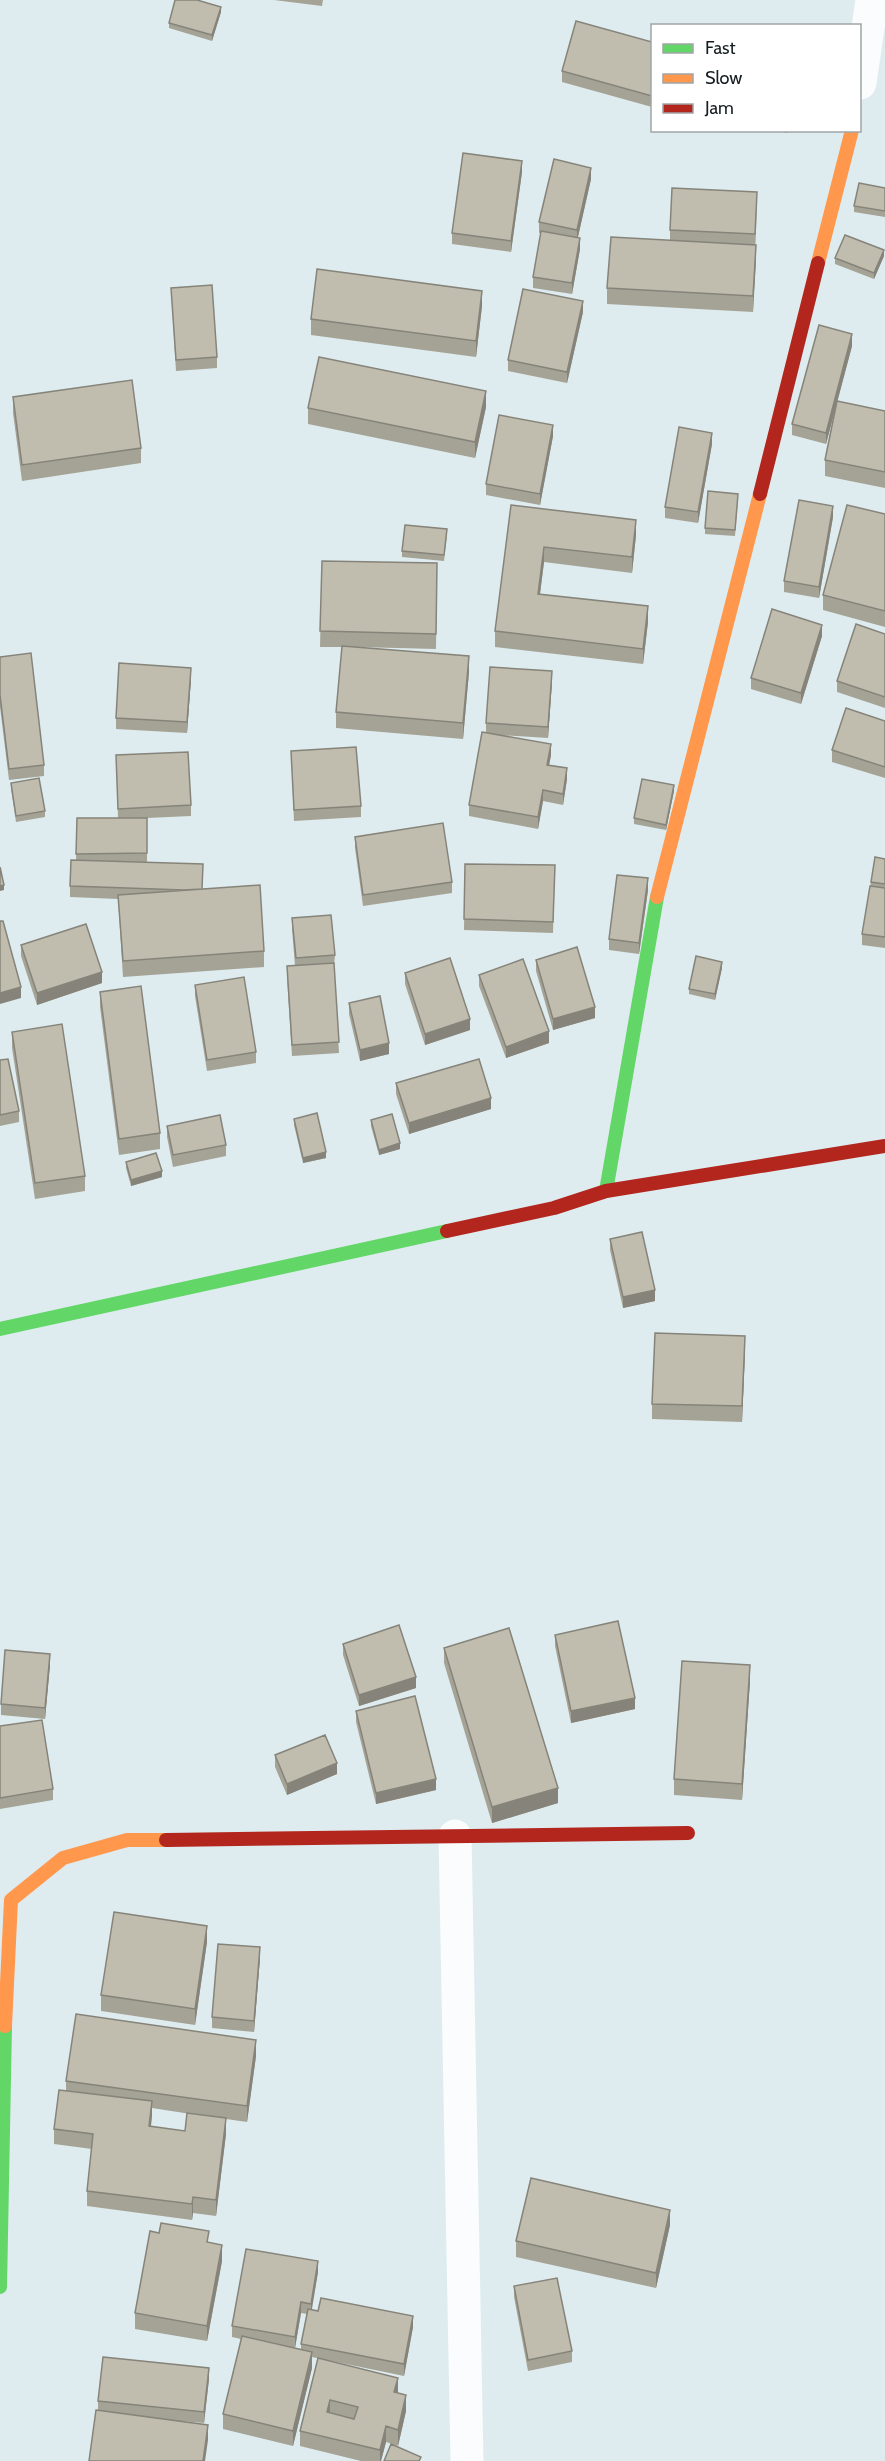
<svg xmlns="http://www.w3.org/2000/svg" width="885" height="2461" font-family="Cabin,sans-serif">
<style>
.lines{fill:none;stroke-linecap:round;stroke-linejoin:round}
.street{stroke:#fafcfd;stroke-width:33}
.fast{stroke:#63d668;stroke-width:14}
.slow{stroke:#ff974d;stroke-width:14}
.jam{stroke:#b3261e;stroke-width:14}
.wall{fill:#a5a396;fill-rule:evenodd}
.shaded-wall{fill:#86847a}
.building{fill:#c0bdaf;stroke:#86847a;stroke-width:1.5;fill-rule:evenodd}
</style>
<rect width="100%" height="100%" fill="#deecef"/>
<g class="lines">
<path class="street" d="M860 83 872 0
M455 1836 467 2461"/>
<path class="fast" d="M606 1191 657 897
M0 1329 447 1231
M0 2287 5 2026"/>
<path class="slow" d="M818 263 852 130
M657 897 760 494
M5 2026 11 1900 63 1858 127 1840H166"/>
<path class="jam" d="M760 494 818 263
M447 1231 554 1208 606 1191 885 1146
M166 1840 688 1833"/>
</g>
<path class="wall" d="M274 0H323L322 6Z
M221 12 212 41 169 28V23Z
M652 42V107L562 82V71Z
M772 130H788V133Z
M522 172 511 252 452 244V233Z
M591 179 578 237 580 249 572 294 533 288V277L541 233H539V222Z
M885 188V217L854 212V206Z
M757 203 753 312 607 304V288L670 240V230Z
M884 256 874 279 835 264V258Z
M171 288 217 357V368L176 371Z
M482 306 476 357 311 335V319Z
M583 312 567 383 508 371V360Z
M852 346 826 444 792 435V424Z
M13 397 141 448V463L22 481 13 413Z
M486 407 475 458 308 424V408Z
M885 411V488L825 476V460Z
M553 436 540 505 486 495V484Z
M712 444 698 523 665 518V507Z
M738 499 735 536 705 534V528Z
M511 505 636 535 632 573 544 562 540 594 648 622 643 664 495 647V631Z
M885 514V627L823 610V595Z
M833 517 819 598 784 592V581Z
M447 535 444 561 402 557V551Z
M322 561 437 563 436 649 357 647 469 672 463 739 336 728V712L342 647H320Z
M885 634V708L837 692V681Z
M822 636 801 704 751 689V678Z
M0 657 44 765V776L9 780 0 707Z
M191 679 187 733 116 729V718Z
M552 682 548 738 498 735 551 755 549 765 567 779 563 805 543 801 538 829 469 816V805L486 732V723Z
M885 721V778L832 762V750Z
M291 751 361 806V817L294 821Z
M116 755 191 805V816L147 818V863L202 889 264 951V967L123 977 118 899 70 897V886L76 860 77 818H118Z
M11 783 45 811V817L16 822 11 789Z
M674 791 666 830 634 824V818Z
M355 837 452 882V893L363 906 355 848Z
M885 859V948L862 945V934L871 882Z
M465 864 555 865 553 933 464 930Z
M648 890 639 954 609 950V939Z
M292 918 335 955 334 966 339 1053 292 1056 287 977V966H295L292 929Z
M21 945 102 983 37 1005 21 956Z
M536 960 595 1018 553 1030 536 971Z
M722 968 715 1000 689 994V989Z
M405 973 470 1030 425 1045 405 984Z
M479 975 549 1043 506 1058 479 986Z
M195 985 256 1052V1063L207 1071 195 996Z
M100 992 160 1133V1149L119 1155 100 1007Z
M349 1003 389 1054 360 1061 349 1014Z
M12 1032 85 1176V1191L35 1199 12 1048Z
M0 1060 19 1111V1122L0 1126Z
M396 1083 491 1109 409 1134 396 1094Z
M294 1119 326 1158 303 1163 294 1125Z
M371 1120 400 1149 379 1155 371 1126Z
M167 1126 226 1145V1156L173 1167 167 1137Z
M126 1162 162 1177 131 1186 126 1168Z
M610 1239 655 1301 623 1308 610 1250Z
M745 1352 742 1422 652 1419V1404Z
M555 1635 635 1709 571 1723 555 1646Z
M343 1644 416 1688 359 1706 343 1655Z
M444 1648 558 1803 492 1823 444 1663Z
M50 1665 45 1719 1 1715V1704Z
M750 1681 742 1800 674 1795V1779Z
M356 1711 436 1790 376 1804 356 1722Z
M0 1726 53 1789V1800L0 1809Z
M275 1755 337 1774 287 1795 275 1767Z
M207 1942 195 2025 101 2011V1995Z
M260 1958 254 2032 212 2028V2017Z
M256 2056 247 2122 226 2119V2134L216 2216 193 2213 192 2220 87 2206V2191L92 2149 54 2144V2129L66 2091V2081ZM152 2108 197 2115 185 2131 151 2127Z
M670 2225 656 2288 516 2257V2241Z
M209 2243 222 2261 207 2341 135 2329V2313Z
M318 2272 311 2310 413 2327 404 2376 312 2357V2368L293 2446 223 2429V2414L241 2339 232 2337V2326ZM301 2313 307 2314 301 2344V2349L295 2348Z
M514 2286 572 2351V2362L528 2371 514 2297Z
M318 2358 398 2393 406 2411 398 2446 386 2442 381 2461H361L300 2446V2431Z
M209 2379 204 2423 181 2421 208 2440 98 2410V2401Z"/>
<path class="shaded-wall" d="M221 7V12L212 41V35Z
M522 161V172L511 252V241Z
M591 168V179L577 241V230Z
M580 238V249L572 294V283Z
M756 245V261L753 312V296Z
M884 250V256L874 279V273Z
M482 291V306L476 357V341Z
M583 301V312L567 383V372Z
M852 334V346L826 444V433Z
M486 391V407L475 458V442Z
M553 425V436L540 505V494Z
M712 433V444L698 523V512Z
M833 506V517L819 598V587Z
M636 520V535L632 573V557Z
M544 547V562L538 609V594Z
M648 606V622L643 664V649Z
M822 625V636L801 704V693Z
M469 656V672L463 739V723Z
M191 668V679L187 733V722Z
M552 671V682L548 738V727Z
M551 744V755L547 776V765Z
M567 768V779L563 805V794Z
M674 785V791L666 830V825Z
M543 790V801L538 829V817Z
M648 878V890L639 954V943Z
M4 885V890L0 891V886Z
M722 962V968L715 1000V994Z
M102 972V983L37 1005V993Z
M21 987V998L0 1004V993Z
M595 1007V1018L553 1030V1019Z
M470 1019V1030L425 1045V1034Z
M549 1031V1043L506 1058V1047Z
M389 1043V1054L360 1061V1050Z
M491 1098V1109L409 1134V1123Z
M400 1143V1149L379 1155V1150Z
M326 1152V1158L303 1163V1158Z
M162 1171V1177L131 1186V1180Z
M655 1290V1301L623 1308V1297Z
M745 1336V1352L742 1422V1406Z
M50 1654V1665L45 1719V1708Z
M750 1665V1681L742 1800V1784Z
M416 1677V1688L359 1706V1695Z
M635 1698V1709L571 1723V1711Z
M337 1763V1774L287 1795V1784Z
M436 1779V1790L376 1804V1793Z
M558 1788V1803L492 1823V1807Z
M207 1926V1942L195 2025V2009Z
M260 1947V1958L254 2032V2021Z
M256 2040V2056L247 2122V2106Z
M152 2101V2116L149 2142V2126Z
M226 2118V2134L216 2216V2200Z
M193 2197V2213L192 2220V2204Z
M670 2210V2225L656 2288V2273Z
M222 2245V2261L207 2341V2326Z
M318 2261V2272L311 2315V2304Z
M301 2302V2313L295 2348V2337Z
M413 2316V2327L404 2376V2364Z
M312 2352V2368L293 2446V2431Z
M209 2368V2379L204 2423V2412Z
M398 2378V2393L394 2392Z
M406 2395V2411L398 2446V2430Z
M330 2400V2415L327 2412Z
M208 2425V2440L205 2461H203Z
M386 2426V2442L381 2461H380V2450Z"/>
<path class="building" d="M175 0H197L221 7 212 35 169 23Z
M576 21 652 42V96L562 71Z
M463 153 522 161 511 241 452 233Z
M554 159 591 168 577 230 539 222Z
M859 183 885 188V211L854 206Z
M672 188 757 192 755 234 670 230Z
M541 231 580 238 572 283 533 277Z
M845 235 884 250 874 273 835 258Z
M611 237 756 245 753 296 607 288Z
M317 269 482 291 476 341 311 319Z
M212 285 217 357 176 360 171 288Z
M523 289 583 301 567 372 508 360Z
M819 325 852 334 826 433 792 424Z
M319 357 486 391 475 442 308 408Z
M132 380 141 448 22 465 13 397Z
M837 401 885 411V472L825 460Z
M499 415 553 425 540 494 486 484Z
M679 427 712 433 698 512 665 507Z
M708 491 738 494 735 530 705 528Z
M799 500 833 506 819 587 784 581Z
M511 505 636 520 632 557 544 547 538 594 648 606 643 649 495 631Z
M847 505 885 514V611L823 595Z
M405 525 447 529 444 555 402 551Z
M322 561 437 563 436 634 320 631Z
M772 609 822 625 801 693 751 678Z
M856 624 885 634V697L837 681Z
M342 646 469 656 463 723 336 712Z
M31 653 44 765 9 769 0 695V657Z
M119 663 191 668 187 722 116 718Z
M490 667 552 671 548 727 486 723Z
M846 708 885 721V767L832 750Z
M482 732 551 744 547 765 567 768 563 794 543 790 538 817 469 805Z
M356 747 361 806 294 810 291 751Z
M188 752 191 805 118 809 116 755Z
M39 778 45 811 16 816 11 783Z
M642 779 674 785 666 825 634 818Z
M77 818H147V853L76 854Z
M443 823 452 882 363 895 355 837Z
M875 857 885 859V884L871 882Z
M71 860 203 864 202 889 184 890 70 886Z
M465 864 555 865 553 922 464 919Z
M0 867 4 885 0 886Z
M617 875 648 878 639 943 609 939Z
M260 885 264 951 123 961 118 895Z
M870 886 885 888V937L862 934Z
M331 915 335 955 296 958 292 918Z
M0 921H3L21 987 0 993Z
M86 924 102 972 37 993 21 945Z
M577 947 595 1007 553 1019 536 960Z
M696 956 722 962 715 994 689 989Z
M450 958 470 1019 425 1034 405 973Z
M523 959 549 1031 506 1047 479 975Z
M334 963 339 1042 292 1045 287 966Z
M244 977 256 1052 207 1060 195 985Z
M141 986 160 1133 119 1139 100 992Z
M380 996 389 1043 360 1050 349 1003Z
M62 1024 85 1176 35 1183 12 1032Z
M8 1059 19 1111 0 1115V1060Z
M479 1059 491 1098 409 1123 396 1083Z
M317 1113 326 1152 303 1158 294 1119Z
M392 1114 400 1143 379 1150 371 1120Z
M220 1115 226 1145 173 1155 167 1126Z
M156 1153 162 1171 131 1180 126 1162Z
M642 1232 655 1290 623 1297 610 1239Z
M655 1333 745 1336 742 1406 652 1404Z
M618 1621 635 1698 571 1711 555 1635Z
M399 1625 416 1677 359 1695 343 1644Z
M509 1628 558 1788 492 1807 444 1648Z
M5 1650 50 1654 45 1708 1 1704Z
M682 1661 750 1665 742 1784 674 1779Z
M415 1696 436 1779 376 1793 356 1711Z
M42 1720 53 1789 0 1798V1726Z
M325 1735 337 1763 287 1784 275 1755Z
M114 1912 207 1926 195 2009 101 1995Z
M218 1944 260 1947 254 2021 212 2017Z
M76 2014 256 2040 247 2106 66 2081Z
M59 2090 152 2101 149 2126 185 2131 187 2113 226 2118 216 2200 193 2197 192 2204 87 2191 93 2134 54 2129Z
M531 2178 670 2210 656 2273 516 2241Z
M161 2223 209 2231 207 2242 222 2245 207 2326 135 2313 150 2231 159 2233Z
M246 2249 318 2261 311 2304 301 2302 295 2337 232 2326Z
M557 2278 572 2351 528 2360 514 2286Z
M321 2298 413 2316 404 2364 301 2344 308 2309 318 2311Z
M242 2336 312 2352 293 2431 223 2414Z
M103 2357 209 2368 204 2412 98 2401Z
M318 2358 398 2378 394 2392 406 2395 398 2430 386 2426 380 2450 300 2431ZM330 2400 358 2407 354 2419 327 2412Z
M96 2410 208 2425 203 2461H89Z
M391 2444 421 2457 419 2461H384Z"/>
<rect x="651" y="24" width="210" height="108" fill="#ffffff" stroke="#a1a5a6" stroke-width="1.5"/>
<rect x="663" y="44" width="30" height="9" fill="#63d668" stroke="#a1a5a6" stroke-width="1.5"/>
<text x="705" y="54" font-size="18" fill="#141e20">Fast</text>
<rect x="663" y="74" width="30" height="9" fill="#ff974d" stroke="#a1a5a6" stroke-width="1.5"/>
<text x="705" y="84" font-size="18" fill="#141e20">Slow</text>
<rect x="663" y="104" width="30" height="9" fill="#b3261e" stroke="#a1a5a6" stroke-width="1.5"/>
<text x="705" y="114" font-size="18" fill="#141e20">Jam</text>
</svg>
